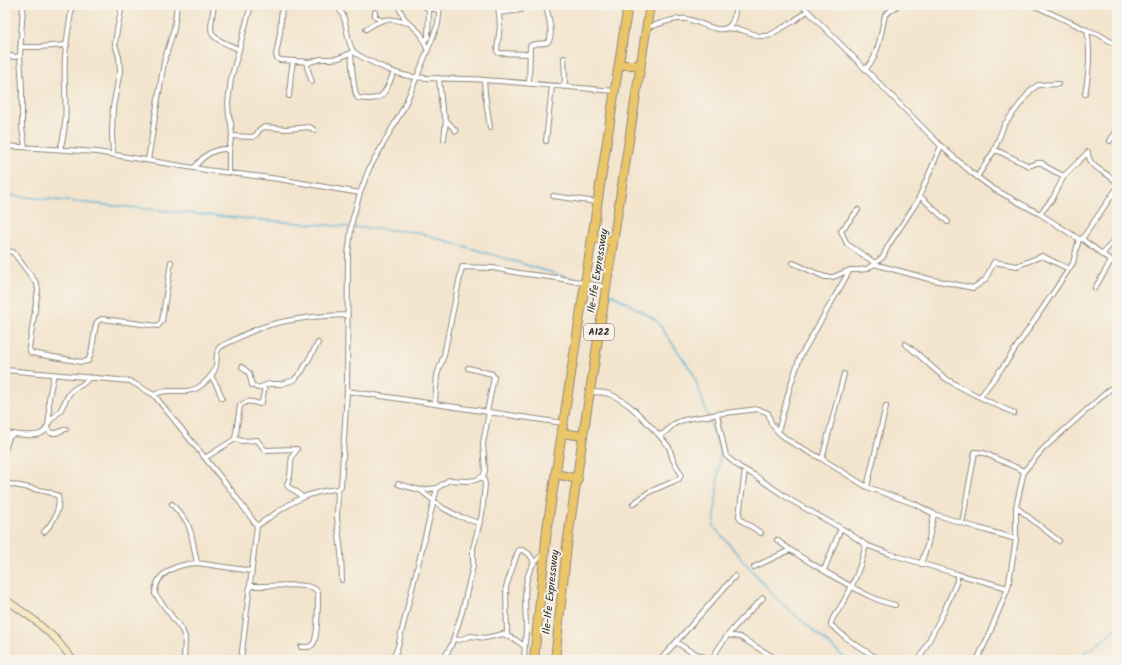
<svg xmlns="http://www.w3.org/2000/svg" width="1122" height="665" font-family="Kalam,sans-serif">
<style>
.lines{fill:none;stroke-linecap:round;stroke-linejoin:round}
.stream{stroke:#59b3d6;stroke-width:1.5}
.street-casing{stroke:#8f887c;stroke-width:6}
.secondary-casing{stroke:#8f887c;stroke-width:8}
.highway-casing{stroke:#8f887c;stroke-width:10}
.street{stroke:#fff;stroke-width:4}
.secondary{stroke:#f7e8c3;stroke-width:6}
.highway{stroke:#ebc669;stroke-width:8}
.labels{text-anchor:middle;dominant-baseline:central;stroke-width:4;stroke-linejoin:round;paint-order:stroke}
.shield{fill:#f7f3e8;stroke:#686764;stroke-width:1}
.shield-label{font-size:10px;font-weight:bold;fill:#2b2b2b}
.street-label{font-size:11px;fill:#2b2b2b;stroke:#f7f3e8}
</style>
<rect width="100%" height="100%" fill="#f7f3e8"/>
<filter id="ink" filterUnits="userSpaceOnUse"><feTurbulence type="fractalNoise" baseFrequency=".025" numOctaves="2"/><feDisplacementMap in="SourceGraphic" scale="8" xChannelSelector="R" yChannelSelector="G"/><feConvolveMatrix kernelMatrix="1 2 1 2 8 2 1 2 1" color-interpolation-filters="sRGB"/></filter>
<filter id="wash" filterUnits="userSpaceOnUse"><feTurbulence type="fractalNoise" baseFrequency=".012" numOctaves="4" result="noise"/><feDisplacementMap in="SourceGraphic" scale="16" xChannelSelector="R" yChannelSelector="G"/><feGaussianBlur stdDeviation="0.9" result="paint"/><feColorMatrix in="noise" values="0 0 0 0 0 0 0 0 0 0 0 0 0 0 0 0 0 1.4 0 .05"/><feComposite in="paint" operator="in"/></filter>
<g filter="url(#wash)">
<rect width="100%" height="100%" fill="#f3e4cd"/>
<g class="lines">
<path class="stream" d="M5 195 260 220 417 232 573 279
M608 292 656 320 693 373 720 451 714 527 778 600 847 660
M1076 660 1117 628"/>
</g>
</g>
<g filter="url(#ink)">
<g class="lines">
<defs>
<path id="street" d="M23 5 20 56 22 88V128L25 147
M214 5C209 38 207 35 238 49
M282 5 280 33 276 55 277 58 280 60 310 62 321 59H331L339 58 353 52
M332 5C351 11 343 39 354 52 358 56 382 67 389 70 413 81 443 78 470 79 518 82 566 87 615 91
M398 5 404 18 421 34 427 49
M424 5 425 7 439 10
M498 5 500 25 497 51 499 53 530 54
M802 5 941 146 972 173 992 188 1040 214 1079 239H1082L1117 265
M1033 5 1087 30 1098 34 1113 43 1117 44
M375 12V16L380 20
M499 13 521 10 524 5
M647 27C659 25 673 17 686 19 699 20 726 41 733 20 735 16 735 10 735 5
M727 28 742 30 759 36H768L794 21 807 11
M366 29C383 18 388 17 408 23
M424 41 428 37 429 8
M20 47H39L67 45
M351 53C352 63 353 93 358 98 385 102 384 94 394 72
M5 55 15 57 20 56
M310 62 307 64V67L312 82
M866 69 874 58 879 43 885 15 898 5
M439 78 442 109 446 120 456 131
M484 80 485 94 490 128
M529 84 530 46C536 42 544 45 548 42 555 35 547 13 546 5
M564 87 565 79 564 58
M1085 94C1089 73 1091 52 1087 30
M289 96 291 74 293 61
M232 136 253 137 256 135 260 129 265 127 286 129 310 127 314 130
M444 139 446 120
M546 141 552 86
M1110 141 1117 130
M5 146 97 152 206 170 279 179 360 193
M60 149C70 120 63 87 65 57 66 40 70 22 72 5
M994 151 1004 125 1031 90 1038 85 1058 84
M1088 152C1088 169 1109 172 1117 183
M113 154 112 134 113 107 120 71 119 57 115 44 116 36 122 5
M148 160 164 62 174 29 177 5
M194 168C203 156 213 148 229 149L232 136 231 123 229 116 228 103 231 79 251 5
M229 173V149
M977 177 994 151H998L1029 166 1037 163H1042C1047 169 1057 172 1064 176
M553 196 597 202
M920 196 948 222
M858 210 841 231 847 244 875 263
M1040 214 1053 198 1064 176 1088 152
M1082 239 1117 188
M5 251 13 252 37 284 38 290 29 348 31 353 82 362 88 361 91 354 96 324 98 321 102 319 158 326 162 321 171 262
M1102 255 1117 236
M793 263 825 277H833L850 270H858L867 269 874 264 883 257 888 246 917 202 941 146
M874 264 929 279 973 288 985 280 994 262 1017 266 1042 256 1069 269 1073 263 1079 239
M1095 288 1111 261
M905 344C921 355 933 370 948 380 969 393 992 403 1014 413
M242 367 249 373 252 385 258 388 269 384H281L294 380 302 371 318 343
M468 368 492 374 494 377 487 412
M5 370 130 381 154 395 231 490 257 526
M211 376 218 388 222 398
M347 391 563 423
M590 392C596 392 603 392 609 394 629 401 644 420 659 435 667 434 669 426 676 423 690 416 703 418 717 414L726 456 741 468 754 475 792 501 846 531 866 545 890 554 957 574V581L944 611 919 660
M154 395C168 386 186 396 199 387 204 384 213 375 215 369 218 363 215 353 219 348 222 345 228 343 232 341 268 320 308 316 348 315
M980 397 1005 364 1069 269
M435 403 437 375 444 355 448 335 462 267 493 268 519 273 557 278 606 287
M717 414 758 409 768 413 771 423 778 432 789 441 822 459 867 487 915 504 934 514 928 543 921 564
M49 422 60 411 69 394 74 389 83 384 90 377
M46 428 51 433H56L66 429
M778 432 790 387 800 357 850 270
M5 433C14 434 31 437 40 434 53 430 48 409 49 399 50 391 52 383 54 374
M235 439 242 441 257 440 265 450 297 449
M297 449C296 452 293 454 292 457 289 467 293 473 287 484L288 487 297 492 302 497
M5 450 9 437 14 434
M205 458 235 439 240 406C247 400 251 401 259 404L262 402 265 386
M822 459 844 374
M745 470 739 516 741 520 761 533
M5 482 10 484 49 492 58 496C61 509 53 523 44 532
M398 484 420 490 443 508 458 516 479 523
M867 487 886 406
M338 489 337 518 341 553 342 580
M420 490 437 488
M172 504 187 522 191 533 197 563
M633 504 649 492 679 479 681 474 673 460 669 447 659 435
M1016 507 1059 541
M934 514 978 528 1016 539
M962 523 975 452 984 453 1024 471
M777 540C794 554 813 564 831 575 851 586 872 600 895 605
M866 545C861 566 853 587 841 606 838 612 831 617 831 625L850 641 880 660
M754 567 790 550
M824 570 841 528
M957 574 1008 588
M250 586C262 587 307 582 315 589 316 590 318 592 318 594 318 604 318 638 313 644 310 648 306 647 301 647
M507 635 506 587 517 554 519 550C527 549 532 557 534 563
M728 635 740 637 778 660
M454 639 459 640 471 636 485 638 503 634 516 640 525 647
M676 642 690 651 711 660
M184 660 185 637 182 630 155 594C155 572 178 564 197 563L252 571
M241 660 257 526C283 508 304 491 338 489L341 486 347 391 348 255 352 221 360 193 369 169 403 109 417 77 438 24 440 5
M393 660 398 646 437 488 449 480 467 481 476 480 483 476 485 471 483 443 489 412
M445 660V656L451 646 462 612 473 566V548L482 514 485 484 483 476
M525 660C523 650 526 640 526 629 526 608 521 581 534 563 537 560 540 557 543 554
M660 660 735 576
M712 660C723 636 745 616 763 598
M977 660 988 637 1008 588 1016 539V507L1024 471 1043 449 1117 383"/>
<path id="secondary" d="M5 599 33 619 56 639 73 660"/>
<path id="highway" d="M619 65H640
M592 238 613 241
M562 433 583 436
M556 474 578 479
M534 660 547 529 628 5
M555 660 567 545 583 436 650 5"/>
</defs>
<use href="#street" class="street-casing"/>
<use href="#secondary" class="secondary-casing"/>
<use href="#highway" class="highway-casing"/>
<use href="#street" class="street"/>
<use href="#secondary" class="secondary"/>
<use href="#highway" class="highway"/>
</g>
</g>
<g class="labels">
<rect class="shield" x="584" y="324" width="30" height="16" rx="3"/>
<g class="shield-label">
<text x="599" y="332">A122</text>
</g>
<g class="street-label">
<text transform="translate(598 271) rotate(-81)">Ile-Ife Expressway</text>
<text transform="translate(551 592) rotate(-84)">Ile-Ife Expressway</text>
</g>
</g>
<rect width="1122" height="665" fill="none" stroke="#f7f3e8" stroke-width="20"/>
</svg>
